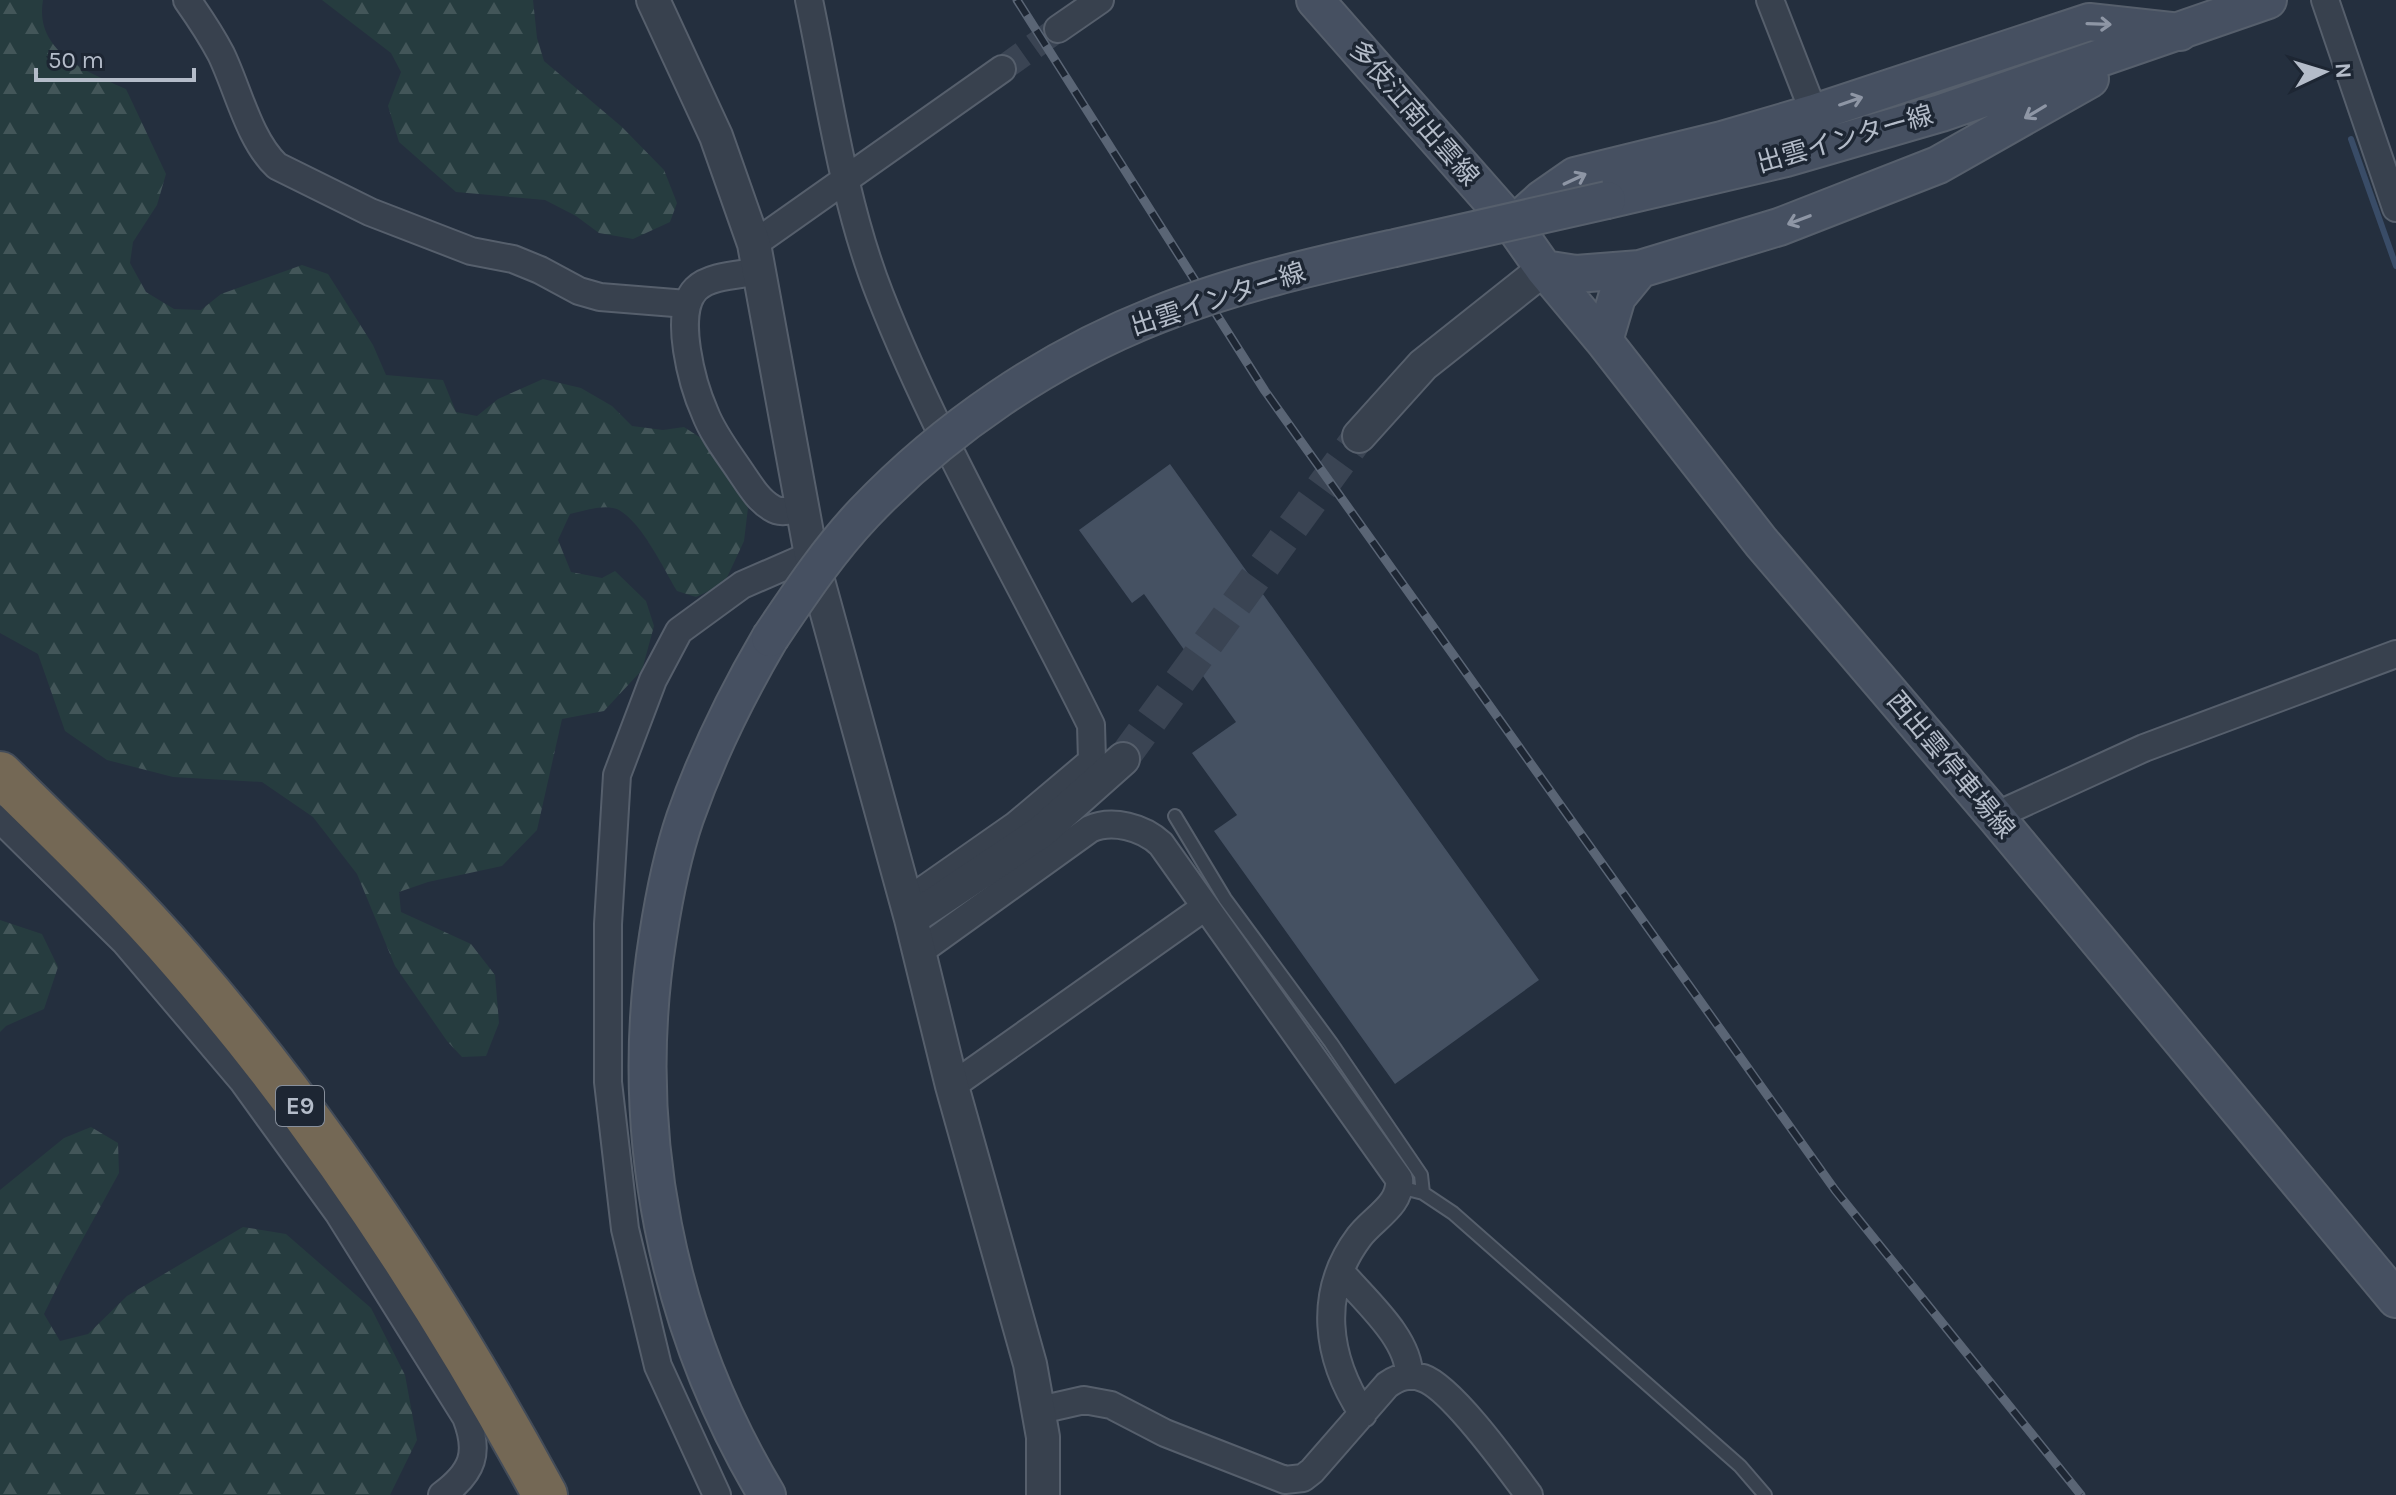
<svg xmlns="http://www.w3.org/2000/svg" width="2396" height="1495" font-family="Karla,'Noto Sans JP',sans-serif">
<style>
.forest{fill:url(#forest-firs)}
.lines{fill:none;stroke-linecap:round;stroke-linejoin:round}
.stream{stroke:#394c67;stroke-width:6}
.building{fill:#455162}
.minor-tunnel{stroke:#3a4453;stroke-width:26;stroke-dasharray:26 13;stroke-linecap:butt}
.tertiary-tunnel{stroke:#3a4453;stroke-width:32;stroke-dasharray:32 16;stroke-linecap:butt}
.service-casing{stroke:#565f6c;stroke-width:16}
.minor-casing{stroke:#565f6c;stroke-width:30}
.tertiary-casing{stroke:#565f6c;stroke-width:36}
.secondary-casing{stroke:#565f6c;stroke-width:40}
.motorway-casing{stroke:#434c59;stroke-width:48}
.service{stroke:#38414e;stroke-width:12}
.minor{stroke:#38414e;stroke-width:26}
.tertiary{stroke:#38414e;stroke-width:32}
.secondary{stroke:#465061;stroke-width:36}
.motorway{stroke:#746855;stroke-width:44}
.rail-casing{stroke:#5a6575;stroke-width:9}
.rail{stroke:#1d2633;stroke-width:6;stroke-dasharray:18;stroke-linecap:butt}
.secondary-bridge-casing{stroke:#565f6c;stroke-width:40;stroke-linecap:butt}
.secondary-bridge{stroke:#465061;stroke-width:36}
.oneway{stroke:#8e96a5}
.labels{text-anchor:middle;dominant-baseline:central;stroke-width:7;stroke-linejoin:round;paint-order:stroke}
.shield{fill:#1d2633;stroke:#878f9c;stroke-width:2}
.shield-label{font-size:24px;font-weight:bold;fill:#b4bcc9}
.street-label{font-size:26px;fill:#b4bcc9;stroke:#1d2633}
</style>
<defs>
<pattern id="forest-firs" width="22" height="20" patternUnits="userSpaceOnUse" patternTransform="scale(2)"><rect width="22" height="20" fill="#263c3f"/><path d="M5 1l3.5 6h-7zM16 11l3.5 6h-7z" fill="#435659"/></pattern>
</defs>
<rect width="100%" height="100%" fill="#242f3e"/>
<path class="forest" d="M0 0H43C34 52 87 72 126 89L166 174 157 205 133 242 130 263 146 292 174 309 201 310 221 294 302 265 328 274 373 345 386 375 443 380 456 412 477 416 498 399 543 379 581 388 612 406 632 426 663 430 684 427 707 442 735 482 748 508 744 541 724 584 696 597 677 591C663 568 643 524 619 510 606 503 584 511 570 514L558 540 571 572 602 578 615 571 646 601 654 626 642 670 604 711 562 719 537 830 502 866 428 882 399 892 401 912 471 944 495 975 499 1023 486 1056 462 1057 447 1041 395 966 357 874 313 817 262 782 173 777 107 760 65 731 38 654 0 633Z
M322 0H533L537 38 544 61 622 127 664 170 677 203 670 222 633 239 599 233 576 216 545 200 456 192 399 142 388 106 401 72 391 53Z
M0 920 42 934 58 967 44 1009 6 1026 0 1032Z
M91 1127 118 1143 119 1173 63 1275 44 1314 60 1341 88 1334 127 1296 243 1227 286 1234 371 1308 405 1375 417 1440 390 1495H0V1190L64 1138Z"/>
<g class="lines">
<path class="stream" d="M2351 139 2396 266"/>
</g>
<path class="building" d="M1170 464 1539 980 1395 1084 1214 831 1237 815 1192 753 1236 722 1144 594 1132 603 1079 530Z"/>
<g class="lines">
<path class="minor-tunnel" d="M1002 69 1058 29"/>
<path class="tertiary-tunnel" d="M1123 759 1359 436"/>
<defs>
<path id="service" d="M1175 816 1225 899 1331 1043 1421 1175 1423 1193
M1400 1187 1423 1193 1453 1213 1740 1466 1765 1495"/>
<path id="minor" d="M187 0C199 17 211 35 221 54 238 89 249 140 277 166L370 212 471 251 513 259 540 270 579 291 600 297 687 304
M809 0C829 96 844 204 880 295 938 443 1021 582 1091 725L1092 761 1016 825 906 902
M1770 0 1814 113
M2325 0 2396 208
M1058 29 1100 0
M754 244 1002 69
M760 271C741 275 710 275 696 289 672 313 693 386 705 413 713 434 728 453 740 471 749 484 758 500 772 508 781 514 791 510 801 509
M1995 816 2144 748 2396 654
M0 819 125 942 242 1080 339 1214 466 1417C480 1453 473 1472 442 1495
M919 952 1090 829C1112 819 1143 827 1161 844L1399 1179C1402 1205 1373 1218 1359 1237 1317 1293 1326 1358 1363 1414
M952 1086 1205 907
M1340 1271C1363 1299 1410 1338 1409 1376
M1040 1410 1084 1400 1111 1405 1165 1433 1285 1480 1303 1478 1312 1471 1387 1385C1398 1377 1409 1373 1423 1378 1452 1388 1509 1468 1529 1495
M717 1495 658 1366 625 1229 608 1082V924L617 775 653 680 679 631 742 585 811 555"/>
<path id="tertiary" d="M653 0 716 136 754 244 811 555 911 919 952 1086 1030 1364 1043 1437V1495
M1359 436 1423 365 1544 269
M911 919 1041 832 1123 759"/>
<path id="secondary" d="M1315 0 1513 225 1544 269 1604 341 1761 542 1995 816 2396 1299
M1607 200 1786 158 1941 113 2268 0
M1513 225 1542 199 1575 176 1722 140 1814 113 2089 22 2180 32
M1544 269 1576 274 1640 269 1779 227 1938 165 2090 79
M1604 341 1617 297 1640 269
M767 1495C666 1327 627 1130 658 936 664 897 672 856 685 818 707 755 736 696 770 638"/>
<path id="motorway" d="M0 774C62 835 125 895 182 961 324 1124 442 1305 545 1495"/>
</defs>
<use href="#service" class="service-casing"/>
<use href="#minor" class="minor-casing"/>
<use href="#tertiary" class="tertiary-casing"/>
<use href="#secondary" class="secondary-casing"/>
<use href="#motorway" class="motorway-casing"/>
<use href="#service" class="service"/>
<use href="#minor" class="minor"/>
<use href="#tertiary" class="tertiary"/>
<use href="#secondary" class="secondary"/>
<use href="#motorway" class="motorway"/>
<defs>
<path id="rail" d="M1017 0 1265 391 1835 1190 2081 1495"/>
</defs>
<use href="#rail" class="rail-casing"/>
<use href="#rail" class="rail"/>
<defs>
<path id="secondary-bridge" d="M770 638C799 595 828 551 864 513 945 428 1048 358 1157 315 1234 284 1315 266 1395 248 1466 232 1537 216 1607 200"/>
</defs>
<use href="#secondary-bridge" class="secondary-bridge-casing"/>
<use href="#secondary-bridge" class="secondary-bridge"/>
</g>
<defs><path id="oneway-shaft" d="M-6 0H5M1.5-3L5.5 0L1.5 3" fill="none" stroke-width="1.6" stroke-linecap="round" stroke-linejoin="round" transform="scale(2)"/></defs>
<g class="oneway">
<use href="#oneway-shaft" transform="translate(2099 24) rotate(2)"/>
<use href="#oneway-shaft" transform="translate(1851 101) rotate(-19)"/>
<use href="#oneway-shaft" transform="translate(2035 112) rotate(149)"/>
<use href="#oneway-shaft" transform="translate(1575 179) rotate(-25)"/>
<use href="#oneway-shaft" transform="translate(1799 220) rotate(159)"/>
</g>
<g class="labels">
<rect class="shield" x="276" y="1086" width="48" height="40" rx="6"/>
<g class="shield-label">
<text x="300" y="1106">E9</text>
</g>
<g class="street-label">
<text transform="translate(1414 113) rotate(49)">多伎江南出雲線</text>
<text transform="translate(1845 139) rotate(-16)">出雲インター線</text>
<text transform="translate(1218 299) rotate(-18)">出雲インター線</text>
<text transform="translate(1951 765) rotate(50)">西出雲停車場線</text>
</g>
</g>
<g transform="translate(2324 72) rotate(86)" stroke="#1d2633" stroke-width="6" paint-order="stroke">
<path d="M0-6L14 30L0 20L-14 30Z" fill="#b4bcc9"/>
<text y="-12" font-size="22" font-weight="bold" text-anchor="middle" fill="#b4bcc9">N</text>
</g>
<path d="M36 68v12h158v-12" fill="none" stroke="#b4bcc9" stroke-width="4"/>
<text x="48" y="68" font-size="24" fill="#b4bcc9" stroke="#1d2633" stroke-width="6" paint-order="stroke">50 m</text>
</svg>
